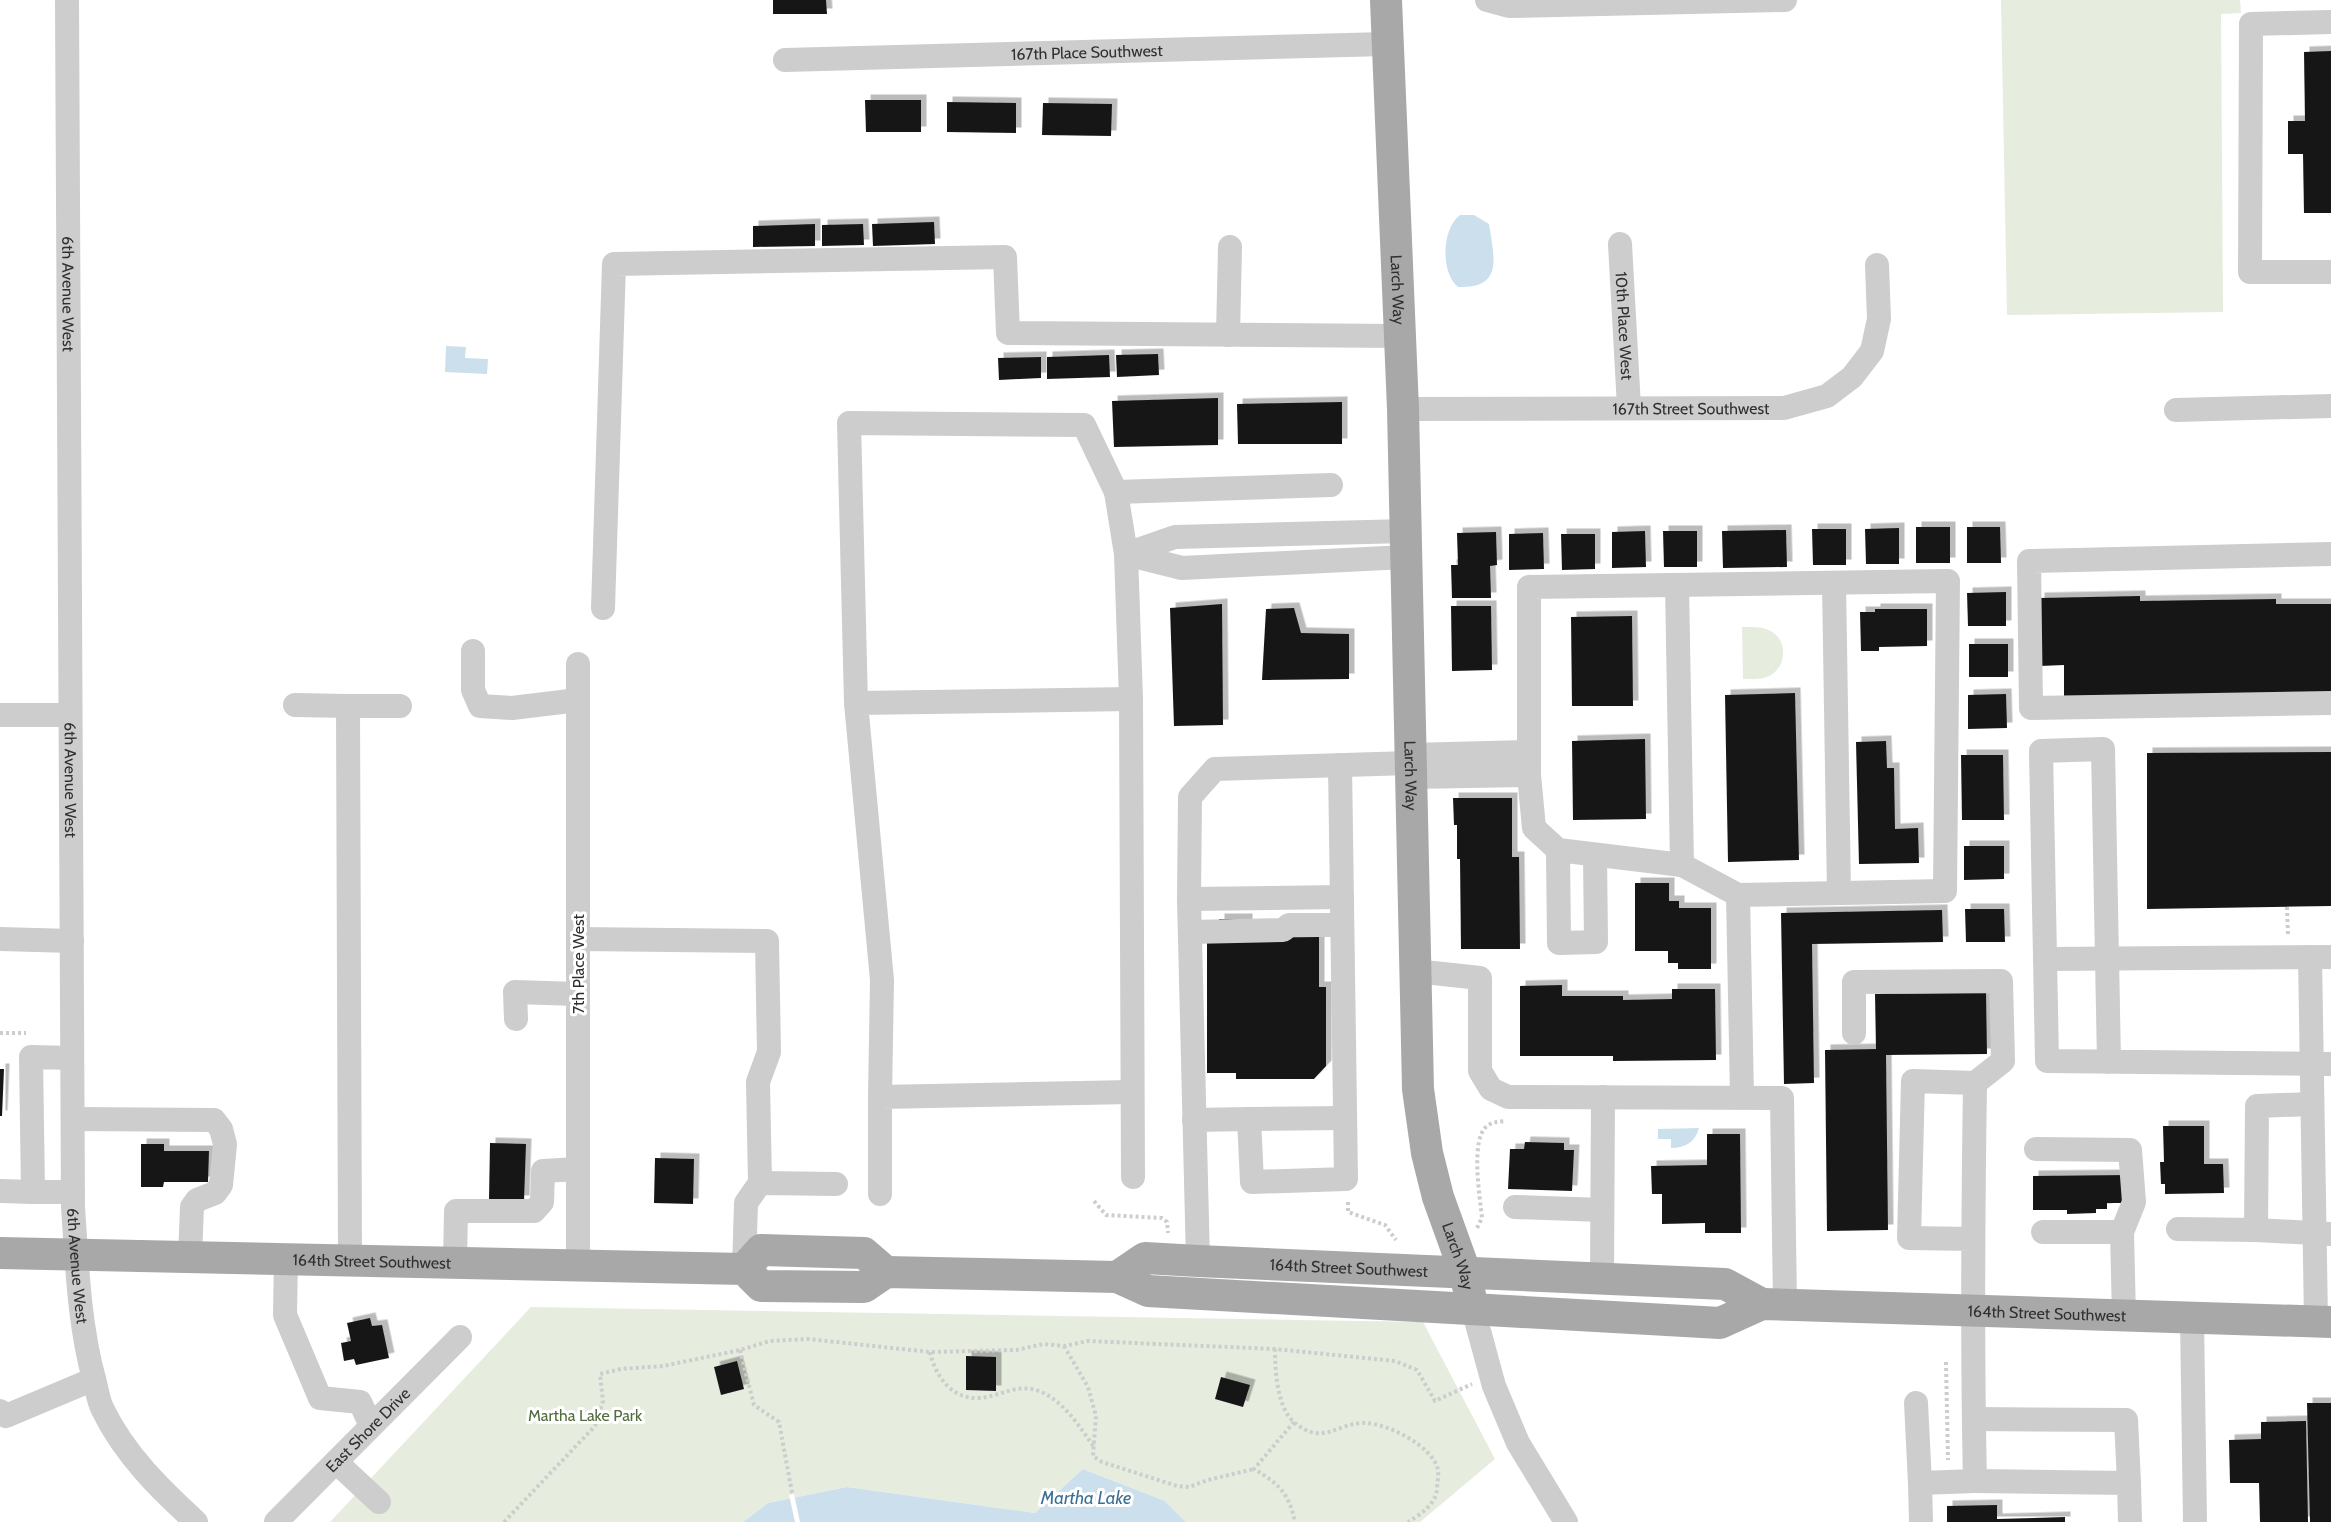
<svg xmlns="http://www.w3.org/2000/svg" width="2331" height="1522" font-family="Cabin,sans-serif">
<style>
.green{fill:#e6eddf}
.water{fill:#cbdfed}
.pier{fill:#fff}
.building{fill:#171717;filter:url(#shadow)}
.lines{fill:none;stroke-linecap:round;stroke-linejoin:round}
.path{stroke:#cdcdcd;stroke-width:4;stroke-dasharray:3 3;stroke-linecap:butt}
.minor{stroke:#cdcdcd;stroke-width:24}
.major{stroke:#a8a8a8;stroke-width:32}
.labels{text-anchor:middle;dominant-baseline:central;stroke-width:6;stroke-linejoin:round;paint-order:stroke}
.street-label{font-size:16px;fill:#303030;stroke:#fff}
.park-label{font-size:16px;fill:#526d3d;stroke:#fff}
.water-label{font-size:18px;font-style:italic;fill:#3d7094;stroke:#fff}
</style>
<defs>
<filter id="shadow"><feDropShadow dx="5.5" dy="-5.5" stdDeviation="0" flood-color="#0004"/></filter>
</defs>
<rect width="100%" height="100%" fill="#fff"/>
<path class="green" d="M2001 0H2240L2241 13 2221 14 2223 312 2007 315Z
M1742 627C1753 627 1766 626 1775 634 1789 646 1784 671 1767 677 1760 680 1750 679 1743 679Z
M531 1307 1423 1322 1495 1459 1420 1522H1186L1165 1501 1083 1469 1035 1513 847 1487 768 1503 743 1522H330Z"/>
<path class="water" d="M1460 215H1474L1489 224C1494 257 1504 289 1458 287 1440 272 1442 228 1460 215Z
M446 346 466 347 465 358 488 359 487 374 445 372Z
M1699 1128C1695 1142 1686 1148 1671 1148V1139H1658V1129Z
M1083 1469 1165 1501 1186 1522H743L768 1503 847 1487 1035 1513Z"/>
<path class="pier" d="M794 1494 800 1522H795L789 1495Z"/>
<path class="building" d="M773 0H826L827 14H773Z
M2331 51V213H2304L2303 154H2288V121H2305L2304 52Z
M865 100H921V132H866Z
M947 102 1016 103V133L947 132Z
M1043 103 1112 104 1111 136 1042 135Z
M934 222 935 244 873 246 872 224Z
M815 224V246L753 247V226Z
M863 224 864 245 822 246V225Z
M1158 354 1159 375 1117 377 1116 355Z
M1109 355 1110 377 1047 379V357Z
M1041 357V378L999 380 998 358Z
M1218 398V445L1114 447 1112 401Z
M1342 402V444H1238L1237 404Z
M1916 527H1950V563H1916Z
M1967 527H2000L2001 563H1967Z
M1899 528V564H1866L1865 529Z
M1812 529H1846V565H1813Z
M1786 530 1787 567 1723 568 1722 531Z
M1645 531 1646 567 1612 568V532Z
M1663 531H1697V567H1664Z
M1496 532 1497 565 1490 566 1491 598H1452L1451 565H1458L1457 533Z
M1543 533 1544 569 1509 570V534Z
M1561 534H1595V569L1562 570Z
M2006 592V626H1968L1967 593Z
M2140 596V601L2276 599V604H2331V693L2064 697V665L2040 666 2039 598Z
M1222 604 1223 725 1174 726 1170 608Z
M1451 606H1491L1492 670 1452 671Z
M1294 608 1301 633 1349 634V679L1262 680 1266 609Z
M1875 609H1927V646L1879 647V651H1861L1860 612H1875Z
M1632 616 1633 706H1572L1571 617Z
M1969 644H2008V677H1969Z
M1795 693 1799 860 1728 862 1725 695Z
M2006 694 2007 728 1968 729V695Z
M1645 739 1646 819 1573 820 1572 741Z
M1886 741 1887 768H1894L1895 829 1918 828 1919 863 1859 864 1856 742Z
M2331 752V906L2147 909V753Z
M1961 755H2003L2004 820H1962Z
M1453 798H1512V857H1519L1520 949H1461L1460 859H1457V825H1454Z
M1964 846H2004V879L1964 880Z
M1635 883H1669V901H1679V908H1711V969H1678V963H1668V951H1635Z
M1965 909H2004L2005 942H1966Z
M1942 910 1943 942 1812 944 1814 1083 1784 1084 1781 913Z
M1219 919H1247V938L1319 937V987H1326V1066L1314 1079H1236V1073H1207V938H1219Z
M1562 985V996H1623V1000L1672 999V989H1715L1716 1060 1613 1061V1056H1520V986Z
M1986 993 1987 1054 1886 1055 1888 1230 1827 1231 1825 1050 1876 1049 1875 994Z
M0 1069H4L2 1116H0Z
M2163 1126H2204V1164H2223L2224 1193 2165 1194V1184H2161L2160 1162H2164Z
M1707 1134H1740L1741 1233H1705V1223L1662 1224V1194H1652L1651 1166 1707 1165Z
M1525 1142 1564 1143V1150H1574L1572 1191 1508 1189 1510 1149H1524Z
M490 1143 526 1144 524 1201 489 1200Z
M141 1144H164V1151H209L208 1182H164L163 1187H141Z
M655 1158 694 1159 693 1204 654 1203Z
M2128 1175V1203H2107V1209H2096V1213L2067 1214V1210H2033V1176Z
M370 1318 372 1326 382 1325 389 1358 356 1365 354 1359 344 1361 341 1343 351 1341 347 1323Z
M966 1356 996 1357V1391L966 1390Z
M737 1361 744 1389 721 1395 714 1367Z
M1221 1377 1250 1385 1243 1407 1215 1399Z
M2307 1403H2331V1522H2310Z
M2306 1421 2308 1522H2260L2259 1483H2230L2229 1440 2261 1439V1422Z
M1997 1505V1519L2065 1517V1522H1947V1506Z"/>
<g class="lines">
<path class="path" d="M2287 907 2288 935
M0 1033H26
M1094 1201 1106 1215 1162 1218 1167 1222 1168 1233
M1348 1202V1212L1385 1225 1396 1240
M1477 1228 1482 1218C1480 1198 1470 1139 1487 1126 1492 1122 1498 1122 1505 1121
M1064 1346 1088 1387 1096 1416 1093 1456 1102 1462 1177 1486 1189 1487 1208 1480 1254 1469
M1275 1349C1275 1370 1277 1409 1295 1423 1323 1446 1337 1423 1364 1423 1387 1423 1433 1446 1438 1470 1439 1476 1437 1483 1437 1489 1436 1504 1420 1515 1408 1522
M740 1350 754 1405 779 1422 792 1493
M930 1352C935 1376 952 1400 980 1398 1001 1396 1017 1383 1039 1391 1064 1401 1079 1426 1094 1447
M1946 1362 1948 1460
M1294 1422 1254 1469C1279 1484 1289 1493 1295 1522
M504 1522 595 1426 603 1401 600 1374 621 1369 663 1366 740 1350 770 1341 808 1339 930 1352 1016 1350 1044 1344 1064 1346 1088 1341 1275 1349 1395 1361 1417 1370 1435 1401 1472 1384"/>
<g class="minor">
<path id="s1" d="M67 0 73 1207C77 1264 79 1324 94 1379 97 1389 98 1401 103 1410 125 1455 160 1489 196 1522"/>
<path d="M1487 0 1509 6 1785 0"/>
<path d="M2331 22 2251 24 2250 272H2331"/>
<path id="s2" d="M785 60 1386 44"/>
<path id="s3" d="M1620 244 1629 407"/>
<path d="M1228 335 1230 247"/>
<path id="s4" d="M1403 409 1784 408 1827 396 1852 377 1872 351 1879 319 1877 265"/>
<path d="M2176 410 2331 406"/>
<path d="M1116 492 1126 554 1131 699 1133 1177"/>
<path d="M1126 554 1175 537 1406 531"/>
<path d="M1126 554 1182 568 1406 557"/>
<path d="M2331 554 2029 561 2031 708 2331 703"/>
<path d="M1948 581 1945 891 1738 895 1682 865 1558 850 1534 828 1529 775V587Z"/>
<path d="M1834 583 1839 893"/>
<path d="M1677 585 1682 865"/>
<path d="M603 608 614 264 1005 257 1008 333 1400 336"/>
<path d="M473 651V690L480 706 512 708 578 700"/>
<path d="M856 703 849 423 1084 425 1116 492 1331 485"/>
<path d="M295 705 348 706"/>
<path d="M0 715H70"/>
<path d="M1410 755 1529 752"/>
<path d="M1411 777 1529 775"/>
<path d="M1558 850 1559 943 1596 942 1595 855"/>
<path d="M1738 895 1742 1096"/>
<path d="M1189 899 1342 897"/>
<path d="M1190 932 1283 930 1289 925H1342"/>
<path d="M0 939 72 941"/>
<path d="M578 939 767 941 769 1052 758 1082 760 1183"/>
<path d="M2310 957 2316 1321"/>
<path d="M2045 959 2331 957"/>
<path d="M1415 971 1480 978V1071L1491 1089 1508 1097 1782 1098 1785 1305"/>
<path d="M516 1019 515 992 578 994"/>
<path d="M1854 1033V982L2001 981 2003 1061 1975 1083"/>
<path d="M72 1058 31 1057 33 1192H73"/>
<path d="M2109 1062 2103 749 2041 751 2047 1061C2141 1062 2236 1063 2331 1064"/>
<path d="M880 1097 882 980 856 703 1131 699"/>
<path d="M2311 1104 2257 1106 2256 1230 2331 1234"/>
<path d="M73 1119 214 1120 221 1129 225 1144 221 1185 215 1193 197 1200 192 1207 190 1256"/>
<path d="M1249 1119 1345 1118"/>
<path d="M1194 1120 1249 1119 1252 1182 1346 1179 1340 765"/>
<path d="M2036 1149 2130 1150 2134 1202 2122 1232"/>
<path d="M0 1191 33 1192"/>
<path d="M880 1194V1097L1132 1092"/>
<path d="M1515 1207 1602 1210"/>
<path d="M2178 1229 2256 1230"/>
<path d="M2043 1232H2122L2124 1317"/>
<path d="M286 1258 285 1315 320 1398 360 1402 371 1426"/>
<path d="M350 1260 348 706H400"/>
<path d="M1198 1261 1189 899 1190 797 1215 769 1410 763"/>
<path d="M455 1262 456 1211H534L542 1202 543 1171 578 1169"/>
<path d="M578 1264V664"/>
<path d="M744 1269 746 1203 760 1183 836 1184"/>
<path d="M1602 1278 1603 1097"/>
<path d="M1473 1309 1494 1386 1518 1443 1566 1522"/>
<path d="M2192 1318 2195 1522"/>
<path d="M1916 1403 1920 1483"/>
<path d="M0 1411 6 1416 94 1379"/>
<path d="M1974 1419 2126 1420 2129 1483"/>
<path d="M336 1462 379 1502"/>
<path d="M1975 1481 2129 1483 2130 1522"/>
<path id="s5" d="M276 1522 460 1337"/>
<path d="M1921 1522 1920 1483 1975 1481C1972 1348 1973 1216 1975 1083L1913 1081 1909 1238 1973 1239"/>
</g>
<g class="major">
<path id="s6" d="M1386 0 1403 409 1418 1089 1427 1153 1438 1197 1465 1272 1473 1309"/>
<path id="s7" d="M0 1253 744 1269 761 1286 864 1287 886 1272 1117 1277 1148 1291 1720 1323 1762 1304 2331 1322"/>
<path d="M744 1269 761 1250 864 1253 886 1272"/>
<path id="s8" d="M1117 1277 1145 1258 1198 1261 1725 1284 1762 1304"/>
</g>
</g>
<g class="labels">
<g class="street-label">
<text stroke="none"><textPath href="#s2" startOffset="302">167th Place Southwest</textPath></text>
<text stroke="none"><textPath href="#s6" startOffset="290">Larch Way</textPath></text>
<text stroke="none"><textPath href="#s1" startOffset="294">6th Avenue West</textPath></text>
<text stroke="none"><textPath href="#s3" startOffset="82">10th Place West</textPath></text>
<text stroke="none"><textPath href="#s4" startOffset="288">167th Street Southwest</textPath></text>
<text stroke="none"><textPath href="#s6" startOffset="776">Larch Way</textPath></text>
<text stroke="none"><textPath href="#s1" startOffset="780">6th Avenue West</textPath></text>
<text transform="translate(578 964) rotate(-90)">7th Place West</text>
<text stroke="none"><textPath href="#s6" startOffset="1262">Larch Way</textPath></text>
<text stroke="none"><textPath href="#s7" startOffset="372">164th Street Southwest</textPath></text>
<text stroke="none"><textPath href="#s1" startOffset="1266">6th Avenue West</textPath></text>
<text stroke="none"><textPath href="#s8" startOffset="238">164th Street Southwest</textPath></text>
<text stroke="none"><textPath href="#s7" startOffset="2067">164th Street Southwest</textPath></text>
<text stroke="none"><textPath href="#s5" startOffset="130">East Shore Drive</textPath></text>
</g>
<g class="park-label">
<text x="585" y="1415">Martha Lake Park</text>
</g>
<g class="water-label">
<text x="1086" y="1498">Martha Lake</text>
</g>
</g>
</svg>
